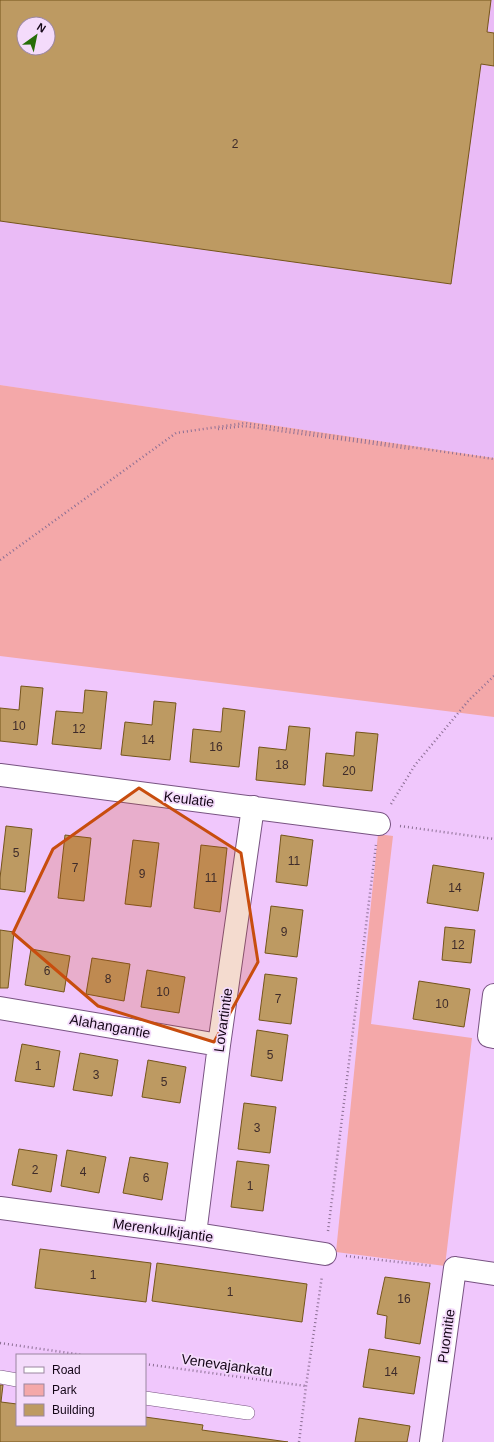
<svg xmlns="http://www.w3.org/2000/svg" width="494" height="1442" font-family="Arial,sans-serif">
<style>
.built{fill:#eabbf6;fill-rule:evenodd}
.green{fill:#f4a8a9}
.building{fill:#bd9a62;stroke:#75551b;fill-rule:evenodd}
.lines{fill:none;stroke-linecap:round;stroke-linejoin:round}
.lane-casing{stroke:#785382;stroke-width:14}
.street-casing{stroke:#785382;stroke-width:24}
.path{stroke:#8c6f94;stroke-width:2.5;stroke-dasharray:1 3;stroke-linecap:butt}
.lane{stroke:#fff;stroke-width:13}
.street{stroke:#fff;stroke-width:22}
.marked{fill:#c84d0e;fill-opacity:0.2;stroke:#c84d0e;stroke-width:3;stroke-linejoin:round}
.labels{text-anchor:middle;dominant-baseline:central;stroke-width:3.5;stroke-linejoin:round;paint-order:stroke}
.number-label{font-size:12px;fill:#3e2b2a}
.street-label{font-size:14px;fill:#140617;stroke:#f4dbfb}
</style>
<rect width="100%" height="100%" fill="#f0c7fc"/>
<path class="built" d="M0 0H494V458L0 385ZM24 24H48V48H24Z"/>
<path class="green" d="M0 385 494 458V717L0 656Z
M378 834 393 836 371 1024 472 1038 445 1266 336 1252Z"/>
<path class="building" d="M0 0H491L487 32 494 33V66L481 64 451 284 0 221ZM24 24H48V48H24Z
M21 686 43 688 37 745 0 741V708L19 710Z
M85 690 107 692 101 749 52 744 56 711 83 713Z
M154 701 176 703 170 760 121 755 125 722 152 725Z
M223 708 245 711 239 767 190 762 193 729 221 732Z
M289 726 310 728 305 785 256 780 259 747 286 750Z
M356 732 378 734 372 791 323 786 326 753 354 756Z
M6 826 32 829 25 892 0 889V878Z
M65 835 91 838 84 901 58 898Z
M281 835 313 840 307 886 276 882Z
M133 840 159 843 151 907 125 904Z
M201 845 227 848 220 912 194 908Z
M433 865 484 873 478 911 427 903Z
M271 906 303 910 297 957 265 953Z
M445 927 475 930 471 963 442 960Z
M0 930 14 932 8 988H0Z
M31 949 70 956 64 992 25 985Z
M92 958 130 964 124 1001 86 994Z
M147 970 185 977 179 1013 141 1007Z
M265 974 297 978 291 1024 259 1020Z
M419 981 470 989 464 1027 413 1019Z
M257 1030 288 1035 282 1081 251 1076Z
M22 1044 60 1051 54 1087 15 1081Z
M80 1053 118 1060 112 1096 73 1090Z
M148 1060 186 1067 180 1103 142 1097Z
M244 1103 276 1107 270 1153 238 1149Z
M19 1149 57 1155 51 1192 12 1185Z
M67 1150 106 1157 99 1193 61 1186Z
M130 1157 168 1163 162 1200 123 1193Z
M237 1161 269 1165 263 1211 231 1207Z
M40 1249 151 1263 146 1302 35 1288Z
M157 1263 307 1284 302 1322 152 1301Z
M385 1277 430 1283 420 1344 385 1338 387 1316 377 1314Z
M369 1349 420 1357 414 1394 363 1387Z
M0 1385H3L1 1402 17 1404V1425H145V1417L203 1425 202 1430 288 1442H0Z
M359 1418 410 1426 407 1442H355Z"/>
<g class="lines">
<defs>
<path id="lane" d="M0 1377 17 1380
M145 1398 248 1413"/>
<path id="street" d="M0 775 379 824
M494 995 489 1036 494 1037
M0 1008 219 1045
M0 1208 195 1234 325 1254
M195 1234 219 1045 253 807
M431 1442 455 1268 494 1274"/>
</defs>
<use href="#lane" class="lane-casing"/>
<use href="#street" class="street-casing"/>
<path class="path" d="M218 429 244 426 411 449
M0 560 176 433 245 423 494 459
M391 804 415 765 469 700 494 676
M400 826 494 839
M328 1231 376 845
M346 1256 433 1266
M0 1343 83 1355
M145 1364 306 1386
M299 1442 306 1386 322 1276"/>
<use href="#lane" class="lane"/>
<use href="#street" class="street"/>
</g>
<path class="marked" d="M139 788 241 853 258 962 214 1042 98 1006 13 933 53 849Z"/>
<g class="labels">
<g class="number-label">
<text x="235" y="144">2</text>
<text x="19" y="726">10</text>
<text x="79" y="729">12</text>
<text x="148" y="740">14</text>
<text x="216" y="747">16</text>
<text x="282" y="765">18</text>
<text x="349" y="771">20</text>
<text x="16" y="853">5</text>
<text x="294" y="861">11</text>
<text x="75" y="868">7</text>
<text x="142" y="874">9</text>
<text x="211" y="878">11</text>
<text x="455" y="888">14</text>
<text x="284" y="932">9</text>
<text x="458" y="945">12</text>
<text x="47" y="971">6</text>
<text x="108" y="979">8</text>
<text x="163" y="992">10</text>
<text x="278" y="999">7</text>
<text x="442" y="1004">10</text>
<text x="270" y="1055">5</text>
<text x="38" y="1066">1</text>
<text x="96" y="1075">3</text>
<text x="164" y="1082">5</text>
<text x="257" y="1128">3</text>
<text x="35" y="1170">2</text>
<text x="83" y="1172">4</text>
<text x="146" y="1178">6</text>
<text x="250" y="1186">1</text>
<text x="93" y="1275">1</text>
<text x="230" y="1292">1</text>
<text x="404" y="1299">16</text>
<text x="391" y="1372">14</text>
</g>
<g class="street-label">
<text transform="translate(189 799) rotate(7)">Keulatie</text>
<text transform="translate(223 1020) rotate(-82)">Lovartintie</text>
<text transform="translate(110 1026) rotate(10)">Alahangantie</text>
<text transform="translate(163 1230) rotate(8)">Merenkulkijantie</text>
<text transform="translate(446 1336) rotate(-82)">Puomitie</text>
<text transform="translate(227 1365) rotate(8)">Venevajankatu</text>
</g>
</g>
<rect x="16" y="1354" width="130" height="72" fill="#f4dbfb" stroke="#9a86a0"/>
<rect x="24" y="1367" width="20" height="6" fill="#ffffff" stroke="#9a86a0"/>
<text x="52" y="1374" font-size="12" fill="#140617">Road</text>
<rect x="24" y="1384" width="20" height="12" fill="#f4a8a9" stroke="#9a86a0"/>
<text x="52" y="1394" font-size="12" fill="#140617">Park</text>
<rect x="24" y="1404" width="20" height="12" fill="#bd9a62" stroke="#9a86a0"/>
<text x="52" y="1414" font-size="12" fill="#140617">Building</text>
<g transform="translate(36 36) rotate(33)"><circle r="19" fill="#f4dbfb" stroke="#9a86a0"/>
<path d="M0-3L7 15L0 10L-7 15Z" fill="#276d09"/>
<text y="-6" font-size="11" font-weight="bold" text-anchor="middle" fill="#140617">N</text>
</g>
</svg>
